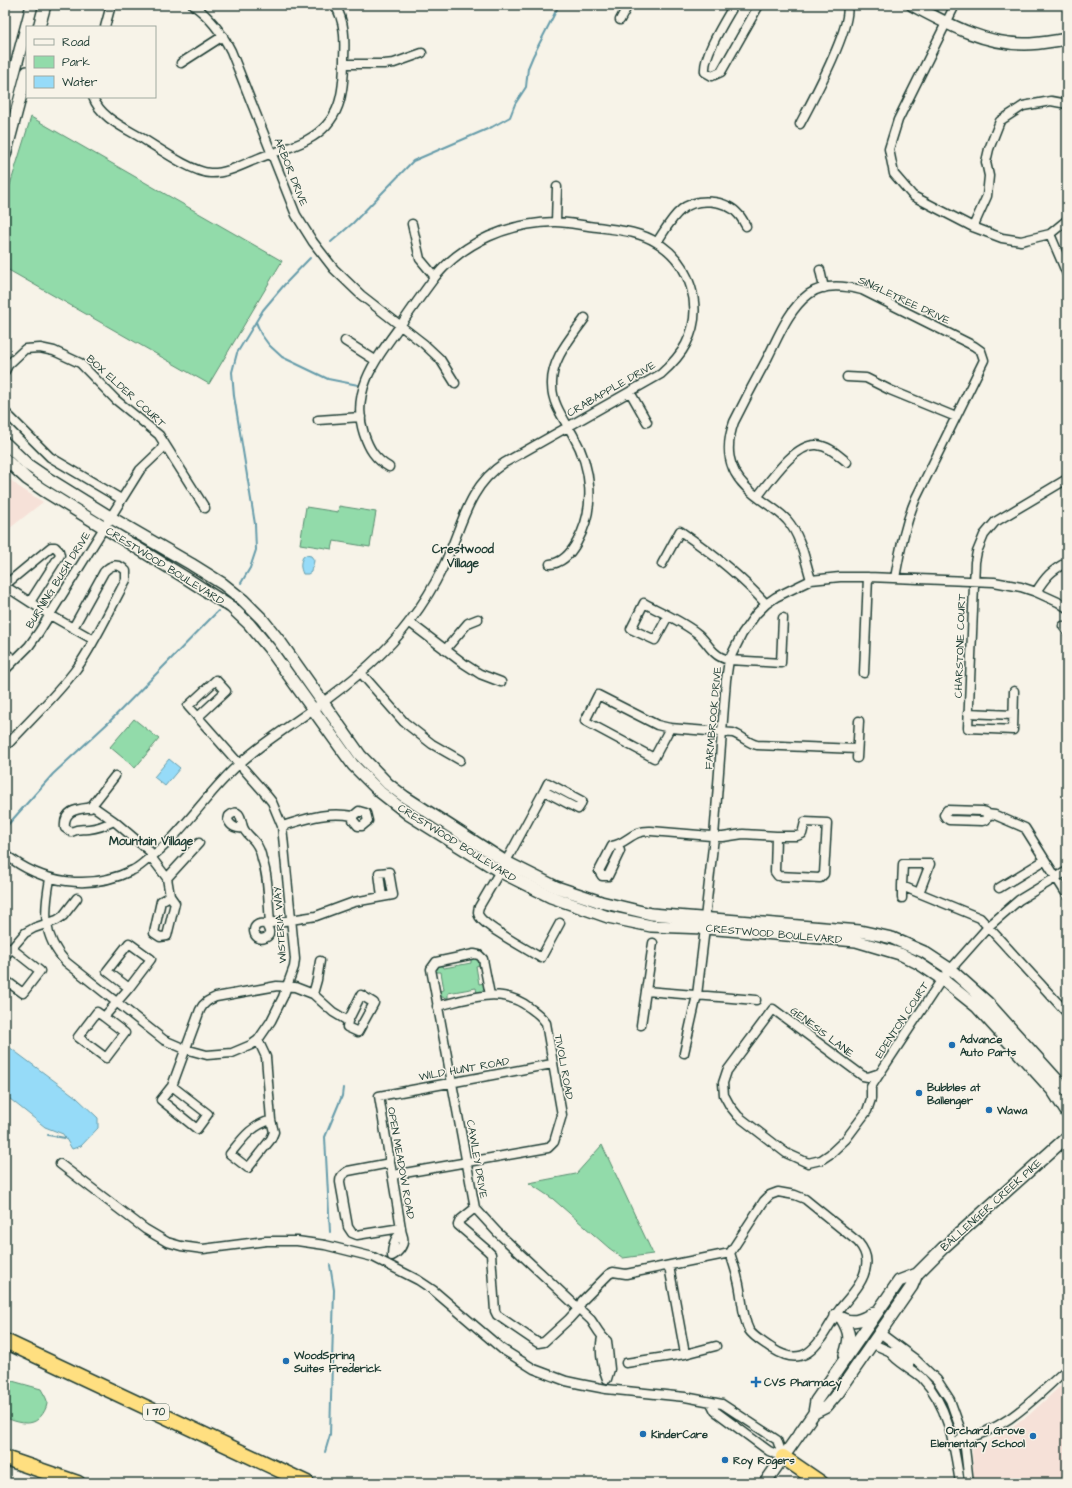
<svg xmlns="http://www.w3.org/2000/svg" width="1072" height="1488" font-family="'Architects Daughter',sans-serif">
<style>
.built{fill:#f6e1d8}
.green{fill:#92dbaa;stroke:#588c6f}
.water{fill:#96dbf8;stroke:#669caa}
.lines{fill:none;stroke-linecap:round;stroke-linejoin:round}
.stream{stroke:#669caa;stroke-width:2}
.street-casing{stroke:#1f3d34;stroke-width:11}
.secondary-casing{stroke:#1f3d34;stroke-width:14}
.highway-casing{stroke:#1f3d34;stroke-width:17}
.street{stroke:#f7f3e8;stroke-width:8}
.secondary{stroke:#f7f3e8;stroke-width:11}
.highway{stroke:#ffdf80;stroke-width:14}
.poi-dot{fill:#1f6fb2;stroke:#f7f3e8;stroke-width:1.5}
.labels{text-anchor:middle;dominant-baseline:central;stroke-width:3;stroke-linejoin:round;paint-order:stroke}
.shield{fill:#f7f3e8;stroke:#60746a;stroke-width:1}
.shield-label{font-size:10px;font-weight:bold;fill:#1f3d34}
.street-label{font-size:11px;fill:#1f3d34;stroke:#f7f3e8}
.poi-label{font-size:11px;font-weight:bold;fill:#1f3d34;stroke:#f7f3e8;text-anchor:start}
.neighbourhood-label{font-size:12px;font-weight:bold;fill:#1f3d34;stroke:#f7f3e8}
</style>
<rect width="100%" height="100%" fill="#f7f3e8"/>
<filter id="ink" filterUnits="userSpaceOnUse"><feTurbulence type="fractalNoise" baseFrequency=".025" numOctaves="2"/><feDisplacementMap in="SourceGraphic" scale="8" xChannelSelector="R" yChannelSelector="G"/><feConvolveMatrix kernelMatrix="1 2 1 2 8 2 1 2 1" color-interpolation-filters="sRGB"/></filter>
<g filter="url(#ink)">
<path class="built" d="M5 475 19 487 43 502 5 532Z
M1067 1380V1483H974L972 1450 974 1447 989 1441 1009 1430 1029 1415Z"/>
<path class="green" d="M31 117 282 261 209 384 5 268V201Z
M339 506 376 512 370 547 334 541 332 549 300 544 306 507 338 512Z
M134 719 159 739 135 768 110 747Z
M472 958H476L481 962 480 965 476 966 479 984 484 983 485 985 482 992 477 993 476 988 448 993V998L441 997 439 991 444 990 441 972H435L436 966 442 964 444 968 471 963V959Z
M602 1145 653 1254 623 1258 609 1248 553 1199 529 1183 576 1174Z
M5 1379 41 1389C43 1393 46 1397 47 1401 48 1408 40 1420 33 1422 25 1425 12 1421 5 1417Z"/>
<path class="water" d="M306 555 311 556 314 560C314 565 311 568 311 572L308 574H303C300 567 300 563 303 557Z
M169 759 180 768 165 786 154 777Z
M5 1044 76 1097 98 1118V1128L81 1146 72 1149 63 1134 45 1127 5 1095Z"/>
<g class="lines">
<path class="stream" d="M331 242 353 223 413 161 492 127 510 117 515 104 526 87 528 68 533 56 559 5
M256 322 261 334 269 345 282 357 328 379 358 385
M241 583 250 568 256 550 255 524 234 396 232 372 237 353 263 310 285 284 310 258
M5 828 53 774 109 722 218 611
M48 1135 65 1138
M330 1232 325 1137 342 1096 343 1088
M325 1452 330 1435 334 1290 330 1265"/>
<defs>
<path id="street" d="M193 5C210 17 222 33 231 51L296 215 313 242 334 269 361 295 424 344 440 359 455 383
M734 5C725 21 703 55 705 72L712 76 721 72 759 5
M955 5 898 120 889 149 894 174 913 196 973 227 1002 238 1021 241 1050 234 1067 220
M620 20 628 5
M105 27 111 5
M181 63 223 36
M344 64H384L394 63 422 53
M93 97C100 117 123 127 140 137 157 147 191 172 210 173 226 174 244 164 259 158 274 152 292 148 307 140 341 122 344 93 344 58 345 39 345 22 335 5
M800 124C811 103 853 26 847 5
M556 222 557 187
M412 224 420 259 435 277
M973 227 987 196 989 176 986 162 989 149 1000 121 1023 106 1051 101 1067 104
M1050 234 1067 274
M657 242C664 232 671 218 681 210 696 197 726 199 739 215 742 218 744 223 746 226
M820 270 824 288
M345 341 375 360
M5 371 8 365 25 349 40 348 54 351 80 363 116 400 159 435 205 508
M847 377 866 378 890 390 956 417
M630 392 647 422
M5 412 50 457 121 499
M318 420 361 417
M758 496C770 481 795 443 817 445 829 446 838 455 847 462
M550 564C563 563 571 553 577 542 596 508 592 468 573 435 564 419 552 404 552 385 551 359 571 338 585 318
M662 564 680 531C712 553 740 575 766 604
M811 580C805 560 801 536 787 520 775 507 758 500 746 487 727 468 725 447 734 422 745 400 756 379 768 357 779 335 789 309 809 294 824 283 846 286 862 290L974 346 981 351 984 360 916 498C905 524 900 550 895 578
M5 585 51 547H55L59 551 60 555 30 602
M5 586 50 615 94 640
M1036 592C1046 576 1051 571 1067 562
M668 616 655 640 631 629 644 603C662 613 682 621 698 634 705 640 709 648 715 653 719 657 725 659 729 660L781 663 783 618
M409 622 463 663 480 674 501 682
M1063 626 1067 631
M445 650 468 623 478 619
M5 653 15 660
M5 670 29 646 39 632 140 470 161 450 164 443
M361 673 404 722 432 744 460 760
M864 673 868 577
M1014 691 1013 730 968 728 975 562 977 552 984 535 995 522 1067 479
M968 713 1013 715
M670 728 654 758 585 721 598 695 657 725 670 728 733 733C742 736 748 743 757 745L857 749
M5 745 9 743C32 718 57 695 77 668 96 641 110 609 126 580V571C119 563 111 564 104 572L73 628
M857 758 859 721
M544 791 578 809 580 806 582 801 548 783 544 791 510 854 479 907C478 910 477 913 479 916 485 927 528 950 541 958L560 923
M94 807 114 821C106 825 98 828 89 829 80 830 80 828 71 832L65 828C63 808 80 809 94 807Z
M90 808 115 776
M947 810 982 811 986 812 987 816 986 820 982 821 949 820 946 818 944 815Z
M987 814 995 815 1025 828 1067 895
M114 821 154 855
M805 822 827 823 824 874 820 878 778 876 775 872 776 836H797L802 834Z
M282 826C306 819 327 811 353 816L359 811 366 813 368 821 362 826H358L353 820V816
M243 828C237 829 231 827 228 820L229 816C241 806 241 821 243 827 245 833 251 837 255 842 258 846 261 853 262 859 269 878 268 902 270 923
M618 845 620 851 608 876H602L599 871 612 846C628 843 632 830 651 831L723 837 743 834 776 836
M5 854C42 884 90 891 133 870 138 868 143 863 147 860 178 838 198 806 224 779 247 753 284 730 312 710 348 685 384 656 410 621 423 604 434 586 443 567 462 529 466 488 504 463L661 374C671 365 680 356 686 344 705 308 690 262 656 242 638 231 617 230 597 227 584 226 569 222 555 222 509 223 465 241 435 277 423 293 411 310 400 326 376 359 350 391 364 434 369 449 375 459 389 467
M151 857 167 878 170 896 175 903 167 936 160 937 154 933 161 901 170 896
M903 864H930L919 893 902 886Z
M167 878 199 843
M50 879C44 912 42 936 66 962L164 1040 185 1049 207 1055 232 1053 251 1045 258 1040 271 1021 283 997 294 967 295 959 282 826 272 802 264 792 188 706 216 680 226 691 198 717
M999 888 1045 860
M919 893 980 918 1067 1013
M902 898V886
M265 924C248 921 253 943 265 938 272 935 269 928 265 924L316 916 354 902 393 895 389 872 379 873 382 897
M5 956 25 933 34 928 57 920 63 916 77 898
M5 980 23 993 40 971 11 948
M646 991 756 1000
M313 994 317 980 320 961
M490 995 483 959 479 955 474 954 436 962 431 969 475 1208 497 1232 591 1320C596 1327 600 1336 607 1341L610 1369 607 1379C602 1366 599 1351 602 1337
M773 1009 863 1076 868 1077 880 1073 871 1087V1099L867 1111 846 1139 830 1154 821 1160 808 1163 786 1153 738 1116 730 1106 724 1095 723 1083 727 1071Z
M104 1017 97 1012 78 1037 106 1058 125 1033 104 1017 129 988 107 971 129 943 151 959 129 988
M641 1025 653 943
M258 1040 266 1057 271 1120C251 1126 243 1138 230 1154L248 1168 271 1139 274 1132 271 1120
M684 1053 697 995 705 928V918L714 837 726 680 729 660 742 634 756 614 766 604 776 597 811 580 840 577H868L994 582 1021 587 1036 592 1058 602 1067 608
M880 1073 942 979 989 926 1019 900 1067 871
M172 1086 208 1114 197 1129 161 1100 172 1086 200 1010C204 1002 209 1000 216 997L277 986 295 987 313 994 333 1012 348 1021 361 995 374 1003 358 1032 347 1027 348 1021
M390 1163 348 1171C343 1174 340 1176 340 1182L348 1227 352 1233 357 1235 401 1228
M60 1164 145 1229 167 1242 181 1246 203 1249 266 1241H297L325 1245 373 1257 418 1280 433 1290 502 1349 534 1369 566 1381 580 1384 606 1389 685 1397 722 1404 777 1440 783 1457
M393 1175 548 1148 554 1142 562 1115 546 1023C541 1016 536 1012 530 1008 501 985 470 999 437 1006
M778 1192 795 1195 805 1199 858 1242C864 1249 868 1256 866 1266 864 1283 849 1297 839 1310 822 1335 810 1373 773 1349 765 1343 754 1338 749 1330 742 1317 742 1294 738 1280 736 1271 733 1262 730 1253L764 1201 770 1195Z
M475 1208 460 1220 458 1225 487 1250 491 1254 495 1311 497 1315 538 1343 544 1342 569 1319 579 1308 582 1301 609 1274 613 1272 626 1274 730 1253
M401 1234C394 1237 392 1249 392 1256 398 1253 405 1245 403 1237 402 1233 401 1232 401 1228L379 1096 552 1064
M669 1266 685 1354
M880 1333 915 1359 937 1380 950 1400 964 1439 969 1483
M873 1344 889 1351 895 1352 910 1362 915 1359
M889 1351C897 1363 911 1368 922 1378 949 1406 954 1446 960 1483
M626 1363 685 1354 716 1346
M711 1403 715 1411 769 1451 783 1457
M960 1440C1007 1430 1033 1399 1067 1369"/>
<path id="secondary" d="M912 5C948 24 983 44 1024 44 1039 44 1053 41 1067 39
M39 27 45 5
M5 107 32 5
M5 155 27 72
M5 443 28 465 47 478 110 517 191 564 223 584 243 600 262 619 281 643 360 755 388 784 405 797 506 862 556 887 601 902 651 914 860 931 892 938 924 952 950 969 987 1002 1067 1091
M5 459 27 479 43 490 186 578 231 607 249 624 269 648 353 765 380 792 408 814 499 871 551 897 608 917 651 926 705 928 856 941 900 954 918 963 942 979 977 1007 1053 1091 1067 1113
M836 1315C851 1325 861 1321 875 1312
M842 1319C851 1334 850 1339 845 1355
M814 1413 816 1401 899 1281 917 1274
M765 1483 814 1413 826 1407 838 1393 912 1286 917 1274 943 1248 1067 1137"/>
<path id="highway" d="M5 1341 307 1483
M783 1457 821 1483
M5 1458 78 1483"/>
</defs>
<use href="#street" class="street-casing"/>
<use href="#secondary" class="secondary-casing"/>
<use href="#highway" class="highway-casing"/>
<use href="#street" class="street"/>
<use href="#secondary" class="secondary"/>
<use href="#highway" class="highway"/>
</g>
</g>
<g class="poi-dot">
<circle cx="952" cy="1045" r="4"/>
<circle cx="919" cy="1093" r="4"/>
<circle cx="989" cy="1110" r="4"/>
<circle cx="286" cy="1361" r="4"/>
<path d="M754 1376h4v4h4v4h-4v4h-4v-4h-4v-4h4z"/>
<circle cx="643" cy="1434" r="4"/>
<circle cx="1033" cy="1436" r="4"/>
<circle cx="725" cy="1460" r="4"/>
</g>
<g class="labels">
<rect class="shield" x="143" y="1404" width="26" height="16" rx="3"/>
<g class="shield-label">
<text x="156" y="1412">I 70</text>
</g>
<g class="street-label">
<text transform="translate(291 172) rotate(68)">ARBOR DRIVE</text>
<text transform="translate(904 300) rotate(25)">SINGLETREE DRIVE</text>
<text transform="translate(611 389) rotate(-30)">CRABAPPLE DRIVE</text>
<text transform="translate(126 391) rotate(42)">BOX ELDER COURT</text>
<text transform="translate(165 566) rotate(32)">CRESTWOOD BOULEVARD</text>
<text transform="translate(58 580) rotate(-58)">BURNING BUSH DRIVE</text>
<text transform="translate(960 646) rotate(-88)">CHARSTONE COURT</text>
<text transform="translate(713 718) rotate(-85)">FARMBROOK DRIVE</text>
<text transform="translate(457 843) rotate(32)">CRESTWOOD BOULEVARD</text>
<text transform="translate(280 925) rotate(-94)">WISTERIA WAY</text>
<text transform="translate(774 934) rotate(5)">CRESTWOOD BOULEVARD</text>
<text transform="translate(902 1020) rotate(-57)">EDENTON COURT</text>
<text transform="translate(822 1032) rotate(37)">GENESIS LANE</text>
<text transform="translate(564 1067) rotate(80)">TIVOLI ROAD</text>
<text transform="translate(464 1069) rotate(-10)">WILD HUNT ROAD</text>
<text transform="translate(477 1159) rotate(80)">CAWLEY DRIVE</text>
<text transform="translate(401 1163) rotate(80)">OPEN MEADOW ROAD</text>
<text transform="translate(991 1205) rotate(-42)">BALLENGER CREEK PIKE</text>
</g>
<g class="poi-label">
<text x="960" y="1039">Advance<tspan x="960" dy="13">Auto Parts</tspan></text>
<text x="927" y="1087">Bubbles at<tspan x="927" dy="13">Ballenger</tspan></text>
<text x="997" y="1110">Wawa</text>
<text x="294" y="1355">WoodSpring<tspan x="294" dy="13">Suites Frederick</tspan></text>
<text x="764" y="1382">CVS Pharmacy</text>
<text x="1025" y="1430" text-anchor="end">Orchard Grove<tspan x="1025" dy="13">Elementary School</tspan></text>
<text x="651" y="1434">KinderCare</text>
<text x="733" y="1460">Roy Rogers</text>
</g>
<g class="neighbourhood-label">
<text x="463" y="549">Crestwood<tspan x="463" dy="14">Village</tspan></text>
<text x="151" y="841">Mountain Village</text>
</g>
</g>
<rect width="1072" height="1488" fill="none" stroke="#f7f3e8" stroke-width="20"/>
<rect x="10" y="10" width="1052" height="1468" fill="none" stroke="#1f3d34" stroke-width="1.5" filter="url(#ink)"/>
<rect x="26" y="26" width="130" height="72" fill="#f7f3e8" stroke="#a1aaa0"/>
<rect x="34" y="39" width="20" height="6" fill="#f7f3e8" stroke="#a1aaa0"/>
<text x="62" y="46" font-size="12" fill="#1f3d34">Road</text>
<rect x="34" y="56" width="20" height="12" fill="#92dbaa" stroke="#a1aaa0"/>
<text x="62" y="66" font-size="12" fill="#1f3d34">Park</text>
<rect x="34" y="76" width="20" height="12" fill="#96dbf8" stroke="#a1aaa0"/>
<text x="62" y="86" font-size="12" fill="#1f3d34">Water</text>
</svg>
